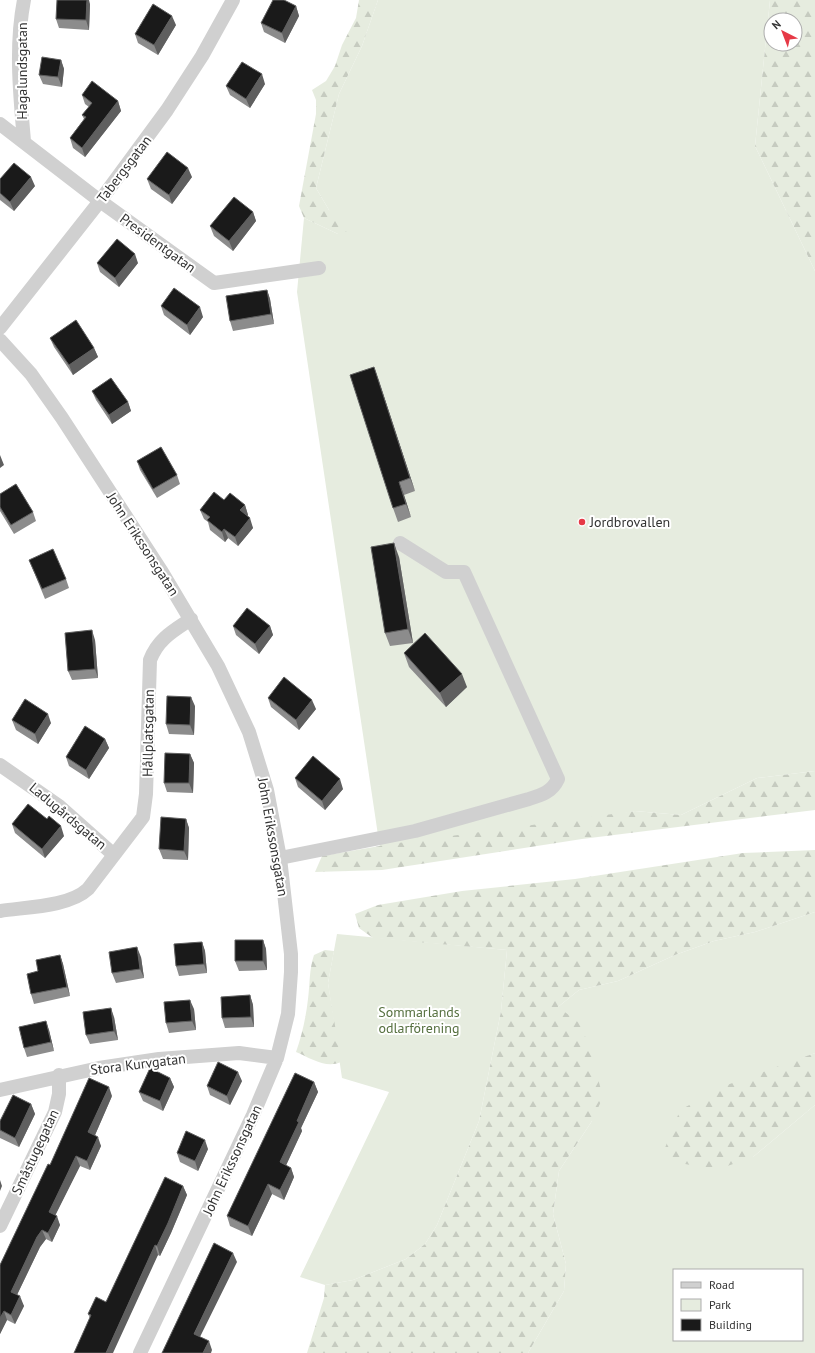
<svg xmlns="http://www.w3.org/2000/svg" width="815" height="1353" font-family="'PT Sans',sans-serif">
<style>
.green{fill:#e6ecdf;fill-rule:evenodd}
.forest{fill:url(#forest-firs);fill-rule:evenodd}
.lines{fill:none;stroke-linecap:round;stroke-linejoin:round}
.minor{stroke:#d0d0d0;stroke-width:14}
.wall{fill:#8c8c8c}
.shaded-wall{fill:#5f5f5f}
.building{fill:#1a1a1a;stroke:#5f5f5f}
.poi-dot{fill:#e63946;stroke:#fff;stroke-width:1.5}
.labels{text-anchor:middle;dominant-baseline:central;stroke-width:4;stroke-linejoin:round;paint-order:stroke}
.street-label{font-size:14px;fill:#333;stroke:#fff}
.poi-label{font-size:14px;fill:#333;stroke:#fff;text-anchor:start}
.park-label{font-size:14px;fill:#56703f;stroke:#fff}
</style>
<defs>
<pattern id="forest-firs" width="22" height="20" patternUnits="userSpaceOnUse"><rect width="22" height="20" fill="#e6ecdf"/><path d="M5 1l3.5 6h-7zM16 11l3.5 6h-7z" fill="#c6cbc0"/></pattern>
</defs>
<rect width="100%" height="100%" fill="#fff"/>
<path class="green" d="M378 0H770L755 146 815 271V771L757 778 681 815 635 811 382 862 297 292 304 218 338 234 329 210 316 188 339 94 362 46Z
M815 912V1053L800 1059 753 1157 815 1105V1353H528L564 1291 566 1264 553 1214 559 1171 592 1121 558 1007 579 990 618 981 675 955 714 941 755 932ZM674 1270H802V1340H674Z
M337 934 507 950 501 1011 479 1121 437 1225 425 1244 406 1259 353 1280 325 1285 300 1277 389 1092 342 1078 328 983Z"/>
<path class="forest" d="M359 0H378L362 46 339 94 316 188 329 210 350 227 348 231 338 234 304 218 299 206 316 114V100L312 90 326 81 335 66 342 45 356 18Z
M770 0H815V271L755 146ZM771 20H795V44H771Z
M815 771V810L582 839 382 870 315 872 322 856 391 844 635 811 681 815 757 778Z
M815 850V912L755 932 714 941 675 955 618 981 579 990 558 1007 581 1024 592 1057 603 1097 592 1121 559 1171 553 1214 566 1264 564 1291 528 1353H307L324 1298 325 1285 353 1280 406 1259 425 1244 437 1225 479 1121 501 1011 507 950 373 938 359 928 355 914 378 905 462 891 575 879 743 853Z
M325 950 334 951 328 983 341 1062C326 1069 310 1058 296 1052 302 1035 306 1017 308 999 310 984 309 970 314 955Z
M815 1053V1105L753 1157 716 1170 675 1162 663 1153 680 1110 727 1085Z"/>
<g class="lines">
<path class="minor" d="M0 124 100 201 214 283 319 268
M24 141C20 95 15 46 24 0
M0 328 100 201 167 110 202 56 233 0
M0 340 31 374 62 418 162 572 218 666 249 732 267 790 280 858 291 954V972L288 1014 277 1058 253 1115 140 1353
M0 765 59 806 114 855
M280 858 415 831 529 799C542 795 552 792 558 779L464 572H446L400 543
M0 911C25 907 69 907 88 889L143 817 146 794 150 660C158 639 173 631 191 619
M0 1090 99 1068 159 1059 239 1053 277 1058
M0 1226 55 1112 59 1094V1075"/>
</g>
<path class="wall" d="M90 4 89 30 59 28 56 19Z
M296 6 299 16 285 43 264 32 261 23Z
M176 25 158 55 138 43 135 34Z
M61 60 64 69 62 87 43 84 39 75Z
M265 84 250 108 230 95 226 86Z
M82 95 118 101 121 111 85 157 73 148 70 138 84 119 82 115 89 107 85 104Z
M192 177 172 204 151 189 147 179Z
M0 179 35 186 14 211 0 200Z
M253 212 256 221 233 251 214 236 210 226Z
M97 263H138L119 287 100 272Z
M267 290 270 299 274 324 233 331 230 321Z
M161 306 203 317 190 335 164 315Z
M50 338 94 348 98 357 73 375 54 347Z
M374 367 415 491 404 495 411 517 398 522 393 508Z
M92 391 128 402 131 411 112 424 96 400Z
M137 461 177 475 180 484 157 498 140 470Z
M0 494 33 512 36 521 14 534 0 511Z
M224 500 245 505 248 515 247 516 253 528 238 546 228 538 225 542 210 530 208 522 204 519 200 510Z
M399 557 413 643 390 646 385 633Z
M29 560 66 579 69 588 45 599Z
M233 626H270L273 635 259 654 236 635Z
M95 640 98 678 72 680 68 671Z
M404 653 467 687 446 707 409 667Z
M268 698 316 709 299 730 271 707Z
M195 706 194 735 169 734 166 724Z
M12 720 51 723 38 744 16 730Z
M105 739 109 748 89 779 69 766 66 757Z
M190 754 194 763 193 793 167 792 164 783Z
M295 778 343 789 325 810 298 787Z
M186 819 189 828 188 860 163 859 159 849Z
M12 824 64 836 45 858 15 833Z
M263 940 266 949 267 970 239 971 235 961Z
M202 942 205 951 207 973 179 976 176 966Z
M60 955 63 964 70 996 34 1004 31 994 38 971Z
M141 957 144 978 116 983 112 973Z
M250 995 253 1005 254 1027 225 1028 222 1018Z
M194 1009 196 1030 169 1033 166 1023Z
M114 1017 118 1040 90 1044 86 1035Z
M49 1030 54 1051 27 1057 24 1048Z
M170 1078 174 1087 163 1111 143 1101 139 1092Z
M242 1081 230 1105 210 1095 207 1086Z
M314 1082 318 1092 301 1128 302 1131 286 1165 291 1168 294 1177 284 1200 272 1194 252 1236 230 1226 227 1216Z
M112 1096 95 1135 101 1146 90 1170 80 1166 55 1215 60 1225 52 1242 46 1239 40 1247 17 1295 24 1306 15 1324 7 1320 0 1334V1265L50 1165Z
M31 1104 35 1114 19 1147 0 1138V1121Z
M208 1149 198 1171 180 1162 177 1153Z
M183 1186 187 1195 171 1233 160 1256 158 1255 90 1318 88 1314 106 1302Z"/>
<path class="shaded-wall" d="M87 0H89L90 4 89 30 86 20Z
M296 6 299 16 285 43 282 33Z
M172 16 176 25 158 55 154 45Z
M61 60 64 69 62 87 58 77Z
M262 74 265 84 250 108 246 99Z
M118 101 121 111 85 157 82 148Z
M188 168 192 177 172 204 169 195Z
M31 177 35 186 14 211 10 202Z
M253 212 256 221 233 251 229 241Z
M135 254 138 263 119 287 115 278Z
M267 290 270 299 274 324 271 314Z
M200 307 203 317 190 335 187 325Z
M94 348 98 357 73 375 69 365Z
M374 367 379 381 415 491 410 478Z
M128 402 131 411 112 424 109 415Z
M0 455 4 465 0 468Z
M399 482 404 495 411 517 406 504Z
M245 505 248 515 244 520 240 510Z
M250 518 253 528 238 546 235 537Z
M224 529 228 538 225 542 222 532Z
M394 543 399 557 413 643 408 629Z
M270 626 273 635 259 654 255 644Z
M92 630 95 640 98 678 95 669Z
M462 674 467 687 446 707 440 693Z
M191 697 195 706 194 735 190 725Z
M312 700 316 709 299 730 296 720Z
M48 714 51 723 38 744 35 734Z
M105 739 109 748 89 779 86 770Z
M190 754 194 763 193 793 189 783Z
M340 779 343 789 325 810 322 801Z
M186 819 189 828 188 860 184 851Z
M61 826 64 836 45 858 42 849Z
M263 940 266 949 267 970 263 961Z
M202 942 205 951 207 973 204 964Z
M137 947 141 957 144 978 140 969Z
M60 955 63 964 70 996 67 987Z
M250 995 253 1005 254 1027 251 1017Z
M190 1000 194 1009 196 1030 192 1021Z
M111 1008 114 1017 118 1040 114 1031Z
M46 1021 49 1030 54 1051 51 1042Z
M238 1072 242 1081 230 1105 227 1096Z
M170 1078 174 1087 163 1111 160 1101Z
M314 1082 318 1092 301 1128 302 1131 283 1172 280 1162 297 1121Z
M109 1087 112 1096 92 1142 88 1132Z
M31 1104 35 1114 19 1147 15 1138Z
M98 1137 101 1146 90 1170 87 1161Z
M205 1140 208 1149 198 1171 195 1161Z
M76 1156 80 1166 52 1222 49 1212Z
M291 1168 294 1177 284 1200 280 1190Z
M0 1180 2 1186 0 1191Z
M268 1184 272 1194 252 1236 248 1226Z
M183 1186 187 1195 171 1233 160 1256 157 1246Z
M57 1216 60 1225 52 1242 48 1233Z
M42 1230 46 1239 40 1247 14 1301 11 1292 37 1237Z
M155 1245 158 1255 113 1353H106Z
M233 1253 237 1262 197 1343 194 1334Z
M20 1296 24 1306 15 1324 11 1315Z
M4 1311 7 1320 0 1334V1318Z
M209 1341 212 1350 211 1353H203Z"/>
<path class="building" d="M57 0H87L86 20 56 19Z
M273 0H284L296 6 282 33 261 23Z
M153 4 172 16 154 45 135 34Z
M42 57 61 60 58 77 39 75Z
M242 62 262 74 246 99 226 86Z
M92 81 118 101 82 148 70 138 86 117 82 115 92 103 82 95Z
M167 152 188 168 169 195 147 179Z
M14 163 31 177 10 202 0 193V179Z
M234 197 253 212 229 241 210 226Z
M117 239 135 254 115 278 97 263Z
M174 288 200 307 187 325 161 306Z
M267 290 271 314 230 321 226 296Z
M76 320 94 348 69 365 50 338Z
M374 367 410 478 399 482 406 504 393 508 350 375Z
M111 378 128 402 109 415 92 391Z
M161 447 177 475 153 489 137 461Z
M16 484 33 512 11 525 0 507V494Z
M214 492 224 500 230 493 245 505 240 510 250 518 235 537 224 529 222 532 207 520 210 517 200 510Z
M394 543 408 629 385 633 371 547Z
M53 549 66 579 42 589 29 560Z
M247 608 270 626 255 644 233 626Z
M92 630 95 669 68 671 65 633Z
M425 633 462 674 440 693 404 653Z
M284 677 312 700 296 720 268 698Z
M167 696 191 697 190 725 166 724Z
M25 699 48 714 35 734 12 720Z
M85 726 105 739 86 770 66 757Z
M165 753 190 754 189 783H164Z
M313 756 340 779 322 801 295 778Z
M28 804 47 819 49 816 61 826 42 849 12 824Z
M161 817 186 819 184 851 159 849Z
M235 940H263V961H235Z
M202 942 204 964 176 966 174 944Z
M137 947 140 969 112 973 109 952Z
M60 955 67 987 31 994 27 974 38 971 36 960Z
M250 995 251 1017 222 1018 221 997Z
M190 1000 192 1021 166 1023 164 1002Z
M111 1008 114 1031 86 1035 83 1012Z
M46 1021 51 1042 24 1048 19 1027Z
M218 1062 238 1072 227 1096 207 1086Z
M150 1068 170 1078 160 1101 139 1092Z
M295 1073 314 1082 297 1121 299 1122 280 1162 291 1168 280 1190 268 1184 248 1226 227 1216Z
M89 1078 109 1087 88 1132 98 1137 87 1161 76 1156 49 1212 57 1216 48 1233 42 1230 37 1237 11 1292 20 1296 11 1315 4 1311 0 1318V1265L48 1164 50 1165Z
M13 1095 31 1104 15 1138 0 1130V1121Z
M186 1131 205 1140 195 1161 177 1153Z
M165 1177 183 1186 168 1223 157 1246 155 1245 106 1353H74L91 1315 88 1314 96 1297 106 1302Z
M214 1243 233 1253 194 1334 209 1341 203 1353H162Z"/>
<circle class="poi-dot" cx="582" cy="522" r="4"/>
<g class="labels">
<g class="street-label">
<text transform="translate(22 71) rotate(-90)">Hagalundsgatan</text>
<text transform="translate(124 169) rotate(-53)">Tabergsgatan</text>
<text transform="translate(158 243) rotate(36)">Presidentgatan</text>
<text transform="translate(143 544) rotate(57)">John Erikssonsgatan</text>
<text transform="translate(148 733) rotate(-89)">Hållplatsgatan</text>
<text transform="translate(68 816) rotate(40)">Ladugårdsgatan</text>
<text transform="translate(273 837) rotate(80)">John Erikssonsgatan</text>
<text transform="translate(138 1064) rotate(-7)">Stora Kurvgatan</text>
<text transform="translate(35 1152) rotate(-65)">Småstugegatan</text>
<text transform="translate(232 1160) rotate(-65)">John Erikssonsgatan</text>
</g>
<g class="poi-label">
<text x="590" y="522">Jordbrovallen</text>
</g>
<g class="park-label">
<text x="419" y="1012">Sommarlands<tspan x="419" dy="16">odlarförening</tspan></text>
</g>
</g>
<rect x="673" y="1269" width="130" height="72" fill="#ffffff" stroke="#adadad"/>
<rect x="681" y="1282" width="20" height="6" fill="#d0d0d0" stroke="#adadad"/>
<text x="709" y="1289" font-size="12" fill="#333333">Road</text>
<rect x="681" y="1299" width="20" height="12" fill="#e6ecdf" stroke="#adadad"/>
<text x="709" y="1309" font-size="12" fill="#333333">Park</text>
<rect x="681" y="1319" width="20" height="12" fill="#1a1a1a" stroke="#adadad"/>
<text x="709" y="1329" font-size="12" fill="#333333">Building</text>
<g transform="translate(783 32) rotate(318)"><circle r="19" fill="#ffffff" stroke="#adadad"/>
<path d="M0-3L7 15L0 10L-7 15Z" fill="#e63946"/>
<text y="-6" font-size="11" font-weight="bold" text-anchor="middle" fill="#333333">N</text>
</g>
</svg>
